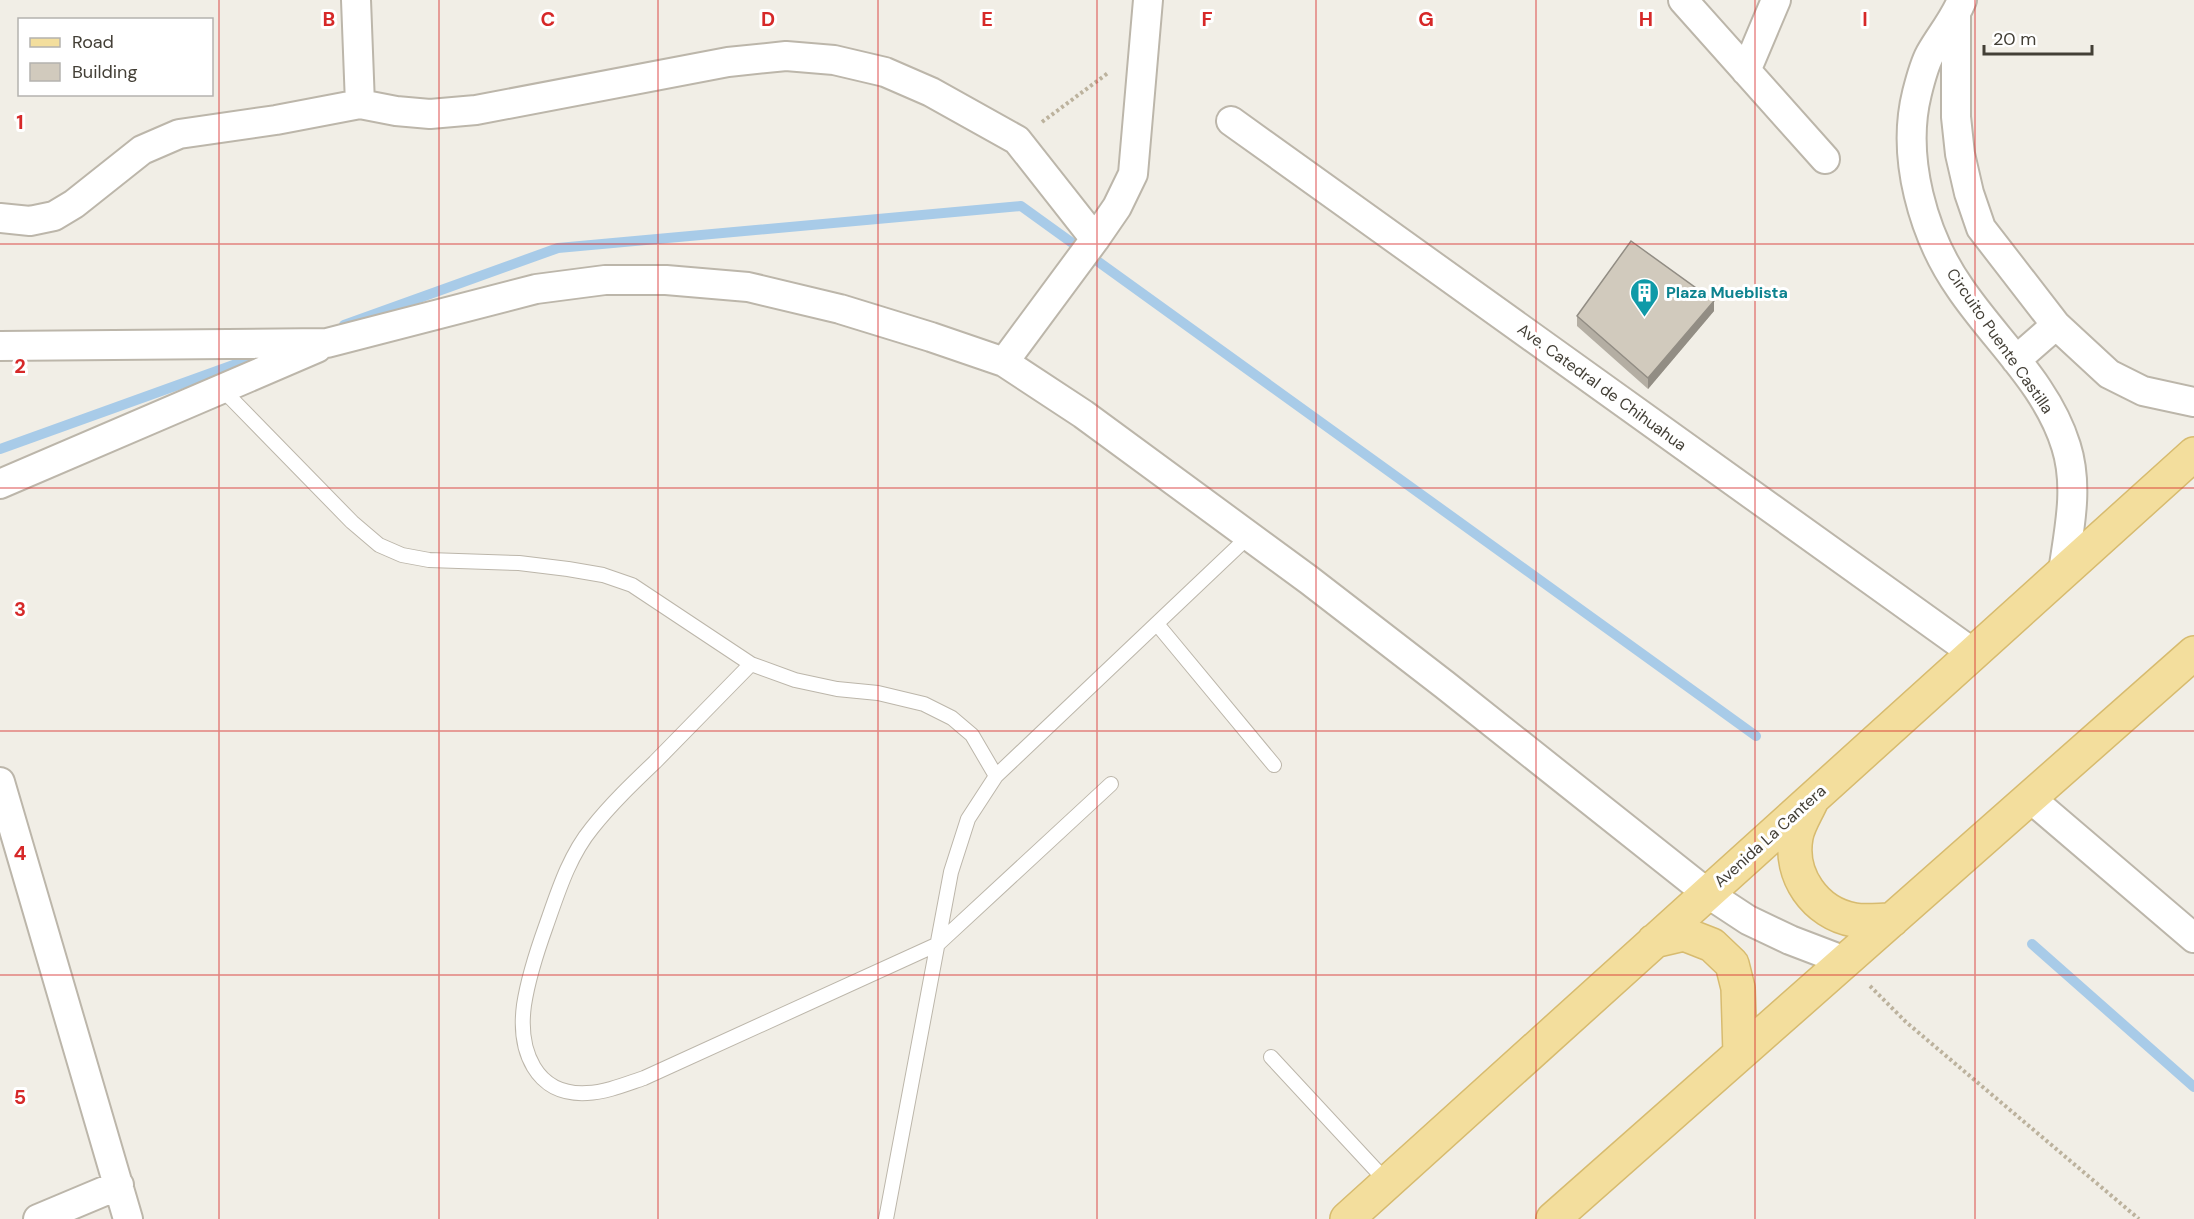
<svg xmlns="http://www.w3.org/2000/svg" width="2194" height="1219" font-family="'DM Sans',sans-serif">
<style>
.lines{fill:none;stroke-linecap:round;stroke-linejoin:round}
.stream{stroke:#a8cbe8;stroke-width:10}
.service-casing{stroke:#bcb6aa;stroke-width:16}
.minor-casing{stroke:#bcb6aa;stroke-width:32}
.primary-casing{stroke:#d7bb6f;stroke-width:36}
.path{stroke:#bcb29d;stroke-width:4;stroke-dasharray:3 3;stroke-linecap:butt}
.service{stroke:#fff;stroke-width:14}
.minor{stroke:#fff;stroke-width:28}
.primary{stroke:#f3de9d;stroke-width:33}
.wall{fill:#b4aea3}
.shaded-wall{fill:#928d84}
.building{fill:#d1cabd;stroke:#928d84;stroke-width:1.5}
.grid{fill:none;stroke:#d62828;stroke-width:1.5;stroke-opacity:0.55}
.labels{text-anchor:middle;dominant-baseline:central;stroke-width:6;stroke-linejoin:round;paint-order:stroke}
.culture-label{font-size:16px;font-weight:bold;fill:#0d838f;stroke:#fff;text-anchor:start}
.street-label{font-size:16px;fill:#433f36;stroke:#fff}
.grid-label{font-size:20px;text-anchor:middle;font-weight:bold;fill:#d62828;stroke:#fff;stroke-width:6;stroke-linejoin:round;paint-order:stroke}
</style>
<rect width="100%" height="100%" fill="#f1eee6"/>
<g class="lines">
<path class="stream" d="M344 325 558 248 1021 206 1756 736
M0 449 264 354
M2032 944 2194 1087"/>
<defs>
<path id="service" d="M222 389 352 522 379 545 402 555 429 560 519 563 568 569 603 575 632 585 751 664 795 680 837 689 878 693 924 704 952 718 972 735 996 776
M1157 624 1274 765
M751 664C719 697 687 729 655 762 633 783 611 804 592 828 569 856 558 892 546 926 537 951 528 979 524 1005 518 1050 535 1096 587 1093 607 1092 626 1084 644 1078L938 944 1111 784
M1271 1057 1387 1182
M886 1219 951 872 968 819 996 776 1249 536"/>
<path id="minor" d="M356 0 360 104
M1683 0 1825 159
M1962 0C1954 20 1940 36 1930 54 1924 65 1920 81 1917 93 1901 157 1923 235 1960 288 1995 340 2047 384 2066 446 2079 487 2069 530 2063 572
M1956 15V117L1960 154 1969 193 1981 228 2056 325 2109 374 2143 391 2194 402
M1746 71 1776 0
M1231 121 1973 653
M0 218 30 221 54 216 74 204 142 150 179 134 276 120 360 104 396 111 430 114 476 110 728 62 786 56 834 60 885 72 931 92 1017 140 1095 239
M0 346 327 343 536 289 605 280H666L748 287 840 309 931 337 1004 362 1083 414 1309 580 1445 685 1707 893 1748 920 1790 940 1845 961
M2016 360 2056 325
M1004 362 1095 239 1117 207 1133 174 1148 0
M0 484 317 348
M0 782 128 1219
M2030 798 2194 938
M38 1219 119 1185"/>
<path id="primary" d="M1811 802C1806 813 1798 825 1796 837 1789 875 1815 913 1854 920 1866 922 1880 920 1892 920
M1654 941 1684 934 1712 945 1732 964 1738 988 1740 1054
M1347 1219 2194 454
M1553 1219 2194 653"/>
</defs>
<use href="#service" class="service-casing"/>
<use href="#minor" class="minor-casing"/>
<use href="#primary" class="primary-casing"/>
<path class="path" d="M1042 122 1108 73
M1870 986 1906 1022 2139 1219"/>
<use href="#service" class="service"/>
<use href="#minor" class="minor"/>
<use href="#primary" class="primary"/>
</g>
<path class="wall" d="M1714 311 1648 389 1577 326V316Z"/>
<path class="shaded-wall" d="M1714 301V311L1648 389V378Z"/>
<path class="building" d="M1631 241 1714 301 1648 378 1577 316Z"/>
<path class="grid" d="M219 0V1219M439 0V1219M658 0V1219M878 0V1219M1097 0V1219M1316 0V1219M1536 0V1219M1755 0V1219M1975 0V1219M0 244H2194M0 488H2194M0 731H2194M0 975H2194"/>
<defs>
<symbol id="building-pin" viewBox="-11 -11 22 30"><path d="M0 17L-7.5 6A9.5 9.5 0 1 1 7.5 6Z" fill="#0f9aa8" stroke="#fff"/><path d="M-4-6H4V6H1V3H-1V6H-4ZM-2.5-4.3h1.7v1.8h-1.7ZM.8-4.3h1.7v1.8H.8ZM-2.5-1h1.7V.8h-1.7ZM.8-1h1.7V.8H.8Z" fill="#fff"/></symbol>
</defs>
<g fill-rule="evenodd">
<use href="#building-pin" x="1628" y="276" width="33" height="45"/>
</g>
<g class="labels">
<g class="culture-label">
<text x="1666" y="292">Plaza Mueblista</text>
</g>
<g class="street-label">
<text transform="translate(2000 341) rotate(55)">Circuito Puente Castilla</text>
<text transform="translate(1602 387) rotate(36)">Ave. Catedral de Chihuahua</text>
<text transform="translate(1770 836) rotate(-42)">Avenida La Cantera</text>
</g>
</g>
<g class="grid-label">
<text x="329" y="26">B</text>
<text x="548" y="26">C</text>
<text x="768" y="26">D</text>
<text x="987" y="26">E</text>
<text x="1207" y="26">F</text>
<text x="1426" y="26">G</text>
<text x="1646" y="26">H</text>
<text x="1865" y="26">I</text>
<text x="20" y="129">1</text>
<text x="20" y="373">2</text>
<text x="20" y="616">3</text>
<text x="20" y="860">4</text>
<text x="20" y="1104">5</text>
</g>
<rect x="18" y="18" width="195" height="78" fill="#ffffff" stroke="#b4b2af" stroke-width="1.5"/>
<rect x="30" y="38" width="30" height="9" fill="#f3de9d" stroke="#b4b2af" stroke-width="1.5"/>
<text x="72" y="48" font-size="18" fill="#433f36">Road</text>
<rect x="30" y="63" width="30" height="18" fill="#d1cabd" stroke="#b4b2af" stroke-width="1.5"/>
<text x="72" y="78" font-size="18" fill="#433f36">Building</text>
<path d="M1984 45v9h108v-9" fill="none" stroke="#433f36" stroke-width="3"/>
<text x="1993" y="45" font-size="18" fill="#433f36" stroke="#ffffff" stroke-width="4.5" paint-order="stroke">20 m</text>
</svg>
